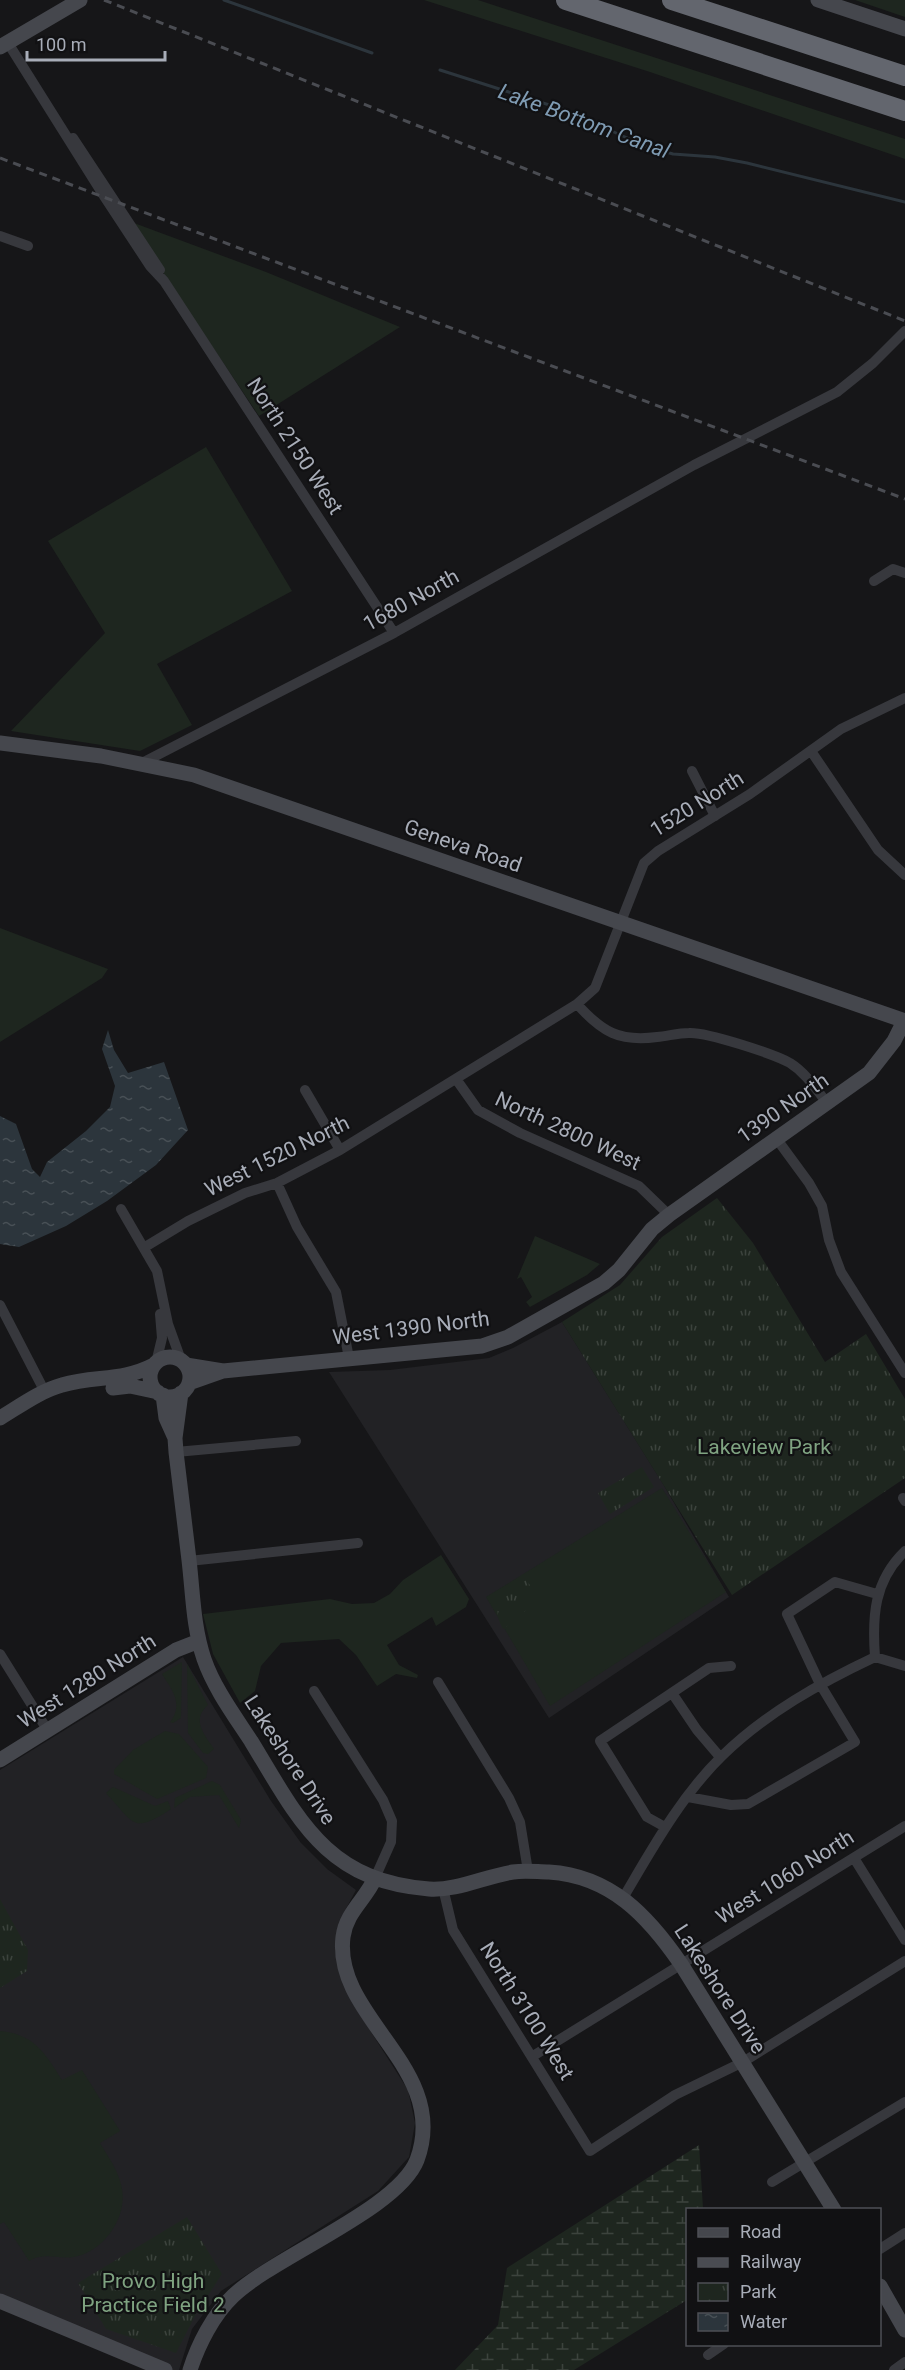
<svg xmlns="http://www.w3.org/2000/svg" width="905" height="2370" font-family="Roboto,sans-serif">
<style>
.built{fill:#222225}
.grass{fill:#1e261f}
.wetland{fill:url(#wetland-marsh)}
.park{fill:url(#park-tufts)}
.water{fill:url(#water-ripples)}
.lines{fill:none;stroke-linecap:round;stroke-linejoin:round}
.stream{stroke:#2c353c;stroke-width:3}
.street{stroke:#37383d;stroke-width:10}
.secondary{stroke:#45474d;stroke-width:15}
.highway{stroke:#63666e;stroke-width:20}
.rail{stroke:#4a4c52;stroke-width:3;stroke-dasharray:8 6;stroke-linecap:butt}
.labels{text-anchor:middle;dominant-baseline:central;stroke-width:4.5;stroke-linejoin:round;paint-order:stroke}
.street-label{font-size:21px;fill:#a8adb8;stroke:#111113}
.park-label{font-size:21px;fill:#7fa381;stroke:#111113}
.water-label{font-size:22px;font-style:italic;fill:#7f9bb3;stroke:#111113}
</style>
<defs>
<pattern id="wetland-marsh" width="20" height="14" patternUnits="userSpaceOnUse" patternTransform="scale(1.5)"><rect width="20" height="14" fill="#1e261f"/><path d="M1 5h8M5 5V1M11 12h8M15 12V8" fill="none" stroke="#3c433d"/></pattern>
<pattern id="park-tufts" width="24" height="20" patternUnits="userSpaceOnUse" patternTransform="scale(1.5)"><rect width="24" height="20" fill="#1e261f"/><path d="M3 7l-1-3M5 7V3M7 7l1-3M15 17l-1-3M17 17v-4M19 17l1-3" fill="none" stroke="#3c433d"/></pattern>
<pattern id="water-ripples" width="26" height="14" patternUnits="userSpaceOnUse" patternTransform="scale(1.5)"><rect width="26" height="14" fill="#2c353c"/><path d="M2 4q2-2 4 0t4 0M15 11q2-2 4 0t4 0" fill="none" stroke="#485056"/></pattern>
</defs>
<rect width="100%" height="100%" fill="#161618"/>
<path class="built" d="M562 1322 663 1484 729 1597 549 1718 329 1372 390 1370 489 1358 513 1348Z
M183 1657 271 1801 301 1843 327 1869 356 1890 342 1916 335 1951 342 1979 357 2010 408 2090 415 2123 409 2157 378 2191 221 2291 192 2329 179 2370H152L0 2304V1770Z"/>
<path class="grass" d="M424 0H478L905 139V159L650 72Z
M855 0H905V17Z
M134 223 266 272 400 327 259 416 169 282Z
M206 447 292 591 157 664 192 725 140 751 11 731 105 633 48 541Z
M0 928 108 969 102 978 0 1042Z
M535 1236 600 1264 587 1275 530 1307 526 1302 532 1297 521 1277 517 1279Z
M662 1488 726 1592 550 1706 486 1597Z
M441 1555 469 1599 466 1607 436 1626 432 1617 387 1645 399 1665 418 1675 417 1678 396 1674 377 1686 356 1655 339 1639 281 1643 261 1666 255 1691 240 1703 213 1654 203 1614 330 1599 352 1604 374 1603 390 1594 403 1580Z
M182 1662 181 1718 173 1723 170 1722C184 1704 172 1690 162 1674Z
M187 1664 208 1705C191 1720 204 1734 214 1749L208 1754 203 1753 188 1733Z
M165 1731 179 1734 208 1767 206 1778 157 1799 114 1774V1770L133 1750Z
M212 1781 220 1785 241 1820 239 1828 219 1795 190 1797 174 1808 175 1798Z
M113 1787 155 1806 168 1801 171 1809C132 1835 134 1823 106 1793Z
M0 2031C34 2034 45 2053 62 2080L82 2070 120 2131 100 2143C109 2158 119 2172 122 2189 127 2217 105 2249 78 2256 59 2261 47 2251 29 2261L4 2222 0 2224Z"/>
<path class="wetland" d="M699 2145 703 2209 688 2210 687 2300 574 2370H455L498 2325 507 2268Z"/>
<path class="park" d="M717 1198 753 1243 825 1362 866 1334 905 1399V1478L732 1595 562 1322 620 1285 662 1237Z
M642 1467 654 1487 610 1514 598 1493Z
M523 1574 534 1592 531 1606 503 1629C489 1605 504 1589 523 1574Z
M0 1899 28 1950 27 1971 0 1988Z
M187 2217 222 2274 197 2312 176 2353 106 2329 78 2283Z"/>
<path class="water" d="M108 1030 114 1050 128 1073 164 1062 188 1130 156 1165 107 1201 66 1226 19 1247 0 1244V1116L16 1124 32 1169 40 1177 47 1162 86 1131 110 1107 115 1086 102 1049Z"/>
<g class="lines">
<path class="stream" d="M224 0 372 53
M440 70 565 110 645 146 673 154 715 157 747 163 905 202"/>
<path class="street" d="M8 43 104 196 150 266 164 281 394 633
M73 138 160 270
M0 236 28 246
M874 581 893 569 905 573
M811 751 878 850 905 875
M142 763 394 633 694 465 837 392 873 363 905 331
M692 771 715 816
M577 1004C602 1032 619 1042 657 1037 668 1036 678 1033 689 1033 707 1032 774 1054 790 1063 806 1073 816 1089 827 1103
M456 1079 478 1110 520 1133 639 1186 669 1215
M305 1090 340 1150
M776 1138 809 1183 822 1206 829 1240 841 1272 905 1373
M277 1183 297 1227 336 1292 349 1358
M121 1209 157 1271 168 1324 181 1360
M145 1247 188 1221 245 1193 277 1183 340 1150 577 1004 595 988 644 863 658 851 750 794 841 729 905 698
M0 1305 45 1392
M156 1363 162 1338 160 1314
M176 1452 296 1441
M903 1498 905 1501
M189 1561 358 1543
M0 1654 48 1731
M875 1657C872 1616 874 1581 905 1551
M438 1682 509 1798 520 1822 528 1871
M314 1691 383 1800 392 1821 391 1842 375 1878
M672 1693 697 1730 720 1757
M688 1797 731 1805 748 1804 855 1742 820 1684 787 1614 835 1582 877 1594
M665 1827 647 1817 600 1741 709 1668 731 1666
M854 1858 905 1940
M443 1888 453 1930 590 2151 675 2095 743 2062 905 1961
M623 1898C652 1849 681 1796 722 1756 766 1713 820 1683 875 1657L905 1666
M533 2056 905 1826
M772 2182 905 2102
M880 2249 905 2233
M708 2355 724 2344
M894 2370 905 2362"/>
<path class="secondary" d="M818 0 905 29
M0 47 80 0
M0 743 101 756 194 775 905 1021
M150 1377a20 20 0 1 1 40 0a20 20 0 1 1-40 0Z
M186 1365 223 1371
M189 1383 223 1371 482 1346 508 1337 604 1283 619 1270 652 1229 669 1215 869 1073 894 1041 904 1021
M113 1388 130 1386 158 1392
M181 1393 175 1438 176 1452C180 1488 185 1524 189 1560 193 1594 193 1626 204 1659 214 1688 234 1715 251 1741 299 1820 326 1881 429 1889 456 1891 486 1876 513 1872 525 1870 538 1872 549 1872 611 1876 648 1916 681 1964L834 2210
M163 1395 166 1418 175 1438
M0 1418C20 1406 40 1391 62 1385 95 1375 121 1382 154 1365
M0 1760 176 1650 199 1641
M880 2286 905 2330
M0 2301 165 2370
M190 2370C198 2345 213 2315 233 2296 275 2256 398 2209 417 2160 451 2068 333 2018 343 1937 346 1912 366 1899 375 1878"/>
<path class="highway" d="M566 0 905 111
M672 0 905 76"/>
<path class="rail" d="M104 0 905 321
M0 158 905 499"/>
</g>
<g class="labels">
<g class="street-label">
<text transform="translate(295 446) rotate(57)">North 2150 West</text>
<text transform="translate(411 600) rotate(-29)">1680 North</text>
<text transform="translate(697 804) rotate(-32)">1520 North</text>
<text transform="translate(463 846) rotate(19)">Geneva Road</text>
<text transform="translate(783 1108) rotate(-35)">1390 North</text>
<text transform="translate(568 1131) rotate(25)">North 2800 West</text>
<text transform="translate(277 1156) rotate(-26)">West 1520 North</text>
<text transform="translate(411 1328) rotate(-7)">West 1390 North</text>
<text transform="translate(87 1681) rotate(-32)">West 1280 North</text>
<text transform="translate(290 1760) rotate(57)">Lakeshore Drive</text>
<text transform="translate(785 1877) rotate(-32)">West 1060 North</text>
<text transform="translate(720 1989) rotate(57)">Lakeshore Drive</text>
<text transform="translate(527 2011) rotate(58)">North 3100 West</text>
</g>
<g class="park-label">
<text x="764" y="1447">Lakeview Park</text>
<text x="153" y="2281">Provo High<tspan x="153" dy="24">Practice Field 2</tspan></text>
</g>
<g class="water-label">
<text transform="translate(584 121) rotate(20)">Lake Bottom Canal</text>
</g>
</g>
<rect x="686" y="2208" width="195" height="138" fill="#111113" stroke="#4d4f55" stroke-width="1.5"/>
<rect x="698" y="2228" width="30" height="9" fill="#45474d" stroke="#4d4f55" stroke-width="1.5"/>
<text x="740" y="2238" font-size="18" fill="#a8adb8">Road</text>
<rect x="698" y="2258" width="30" height="9" fill="#4a4c52" stroke="#4d4f55" stroke-width="1.5"/>
<text x="740" y="2268" font-size="18" fill="#a8adb8">Railway</text>
<rect x="698" y="2283" width="30" height="18" fill="url(#park-tufts)" stroke="#4d4f55" stroke-width="1.5"/>
<text x="740" y="2298" font-size="18" fill="#a8adb8">Park</text>
<rect x="698" y="2313" width="30" height="18" fill="url(#water-ripples)" stroke="#4d4f55" stroke-width="1.5"/>
<text x="740" y="2328" font-size="18" fill="#a8adb8">Water</text>
<path d="M27 51v9h138v-9" fill="none" stroke="#a8adb8" stroke-width="3"/>
<text x="36" y="51" font-size="18" fill="#a8adb8" stroke="#111113" stroke-width="4.5" paint-order="stroke">100 m</text>
</svg>
